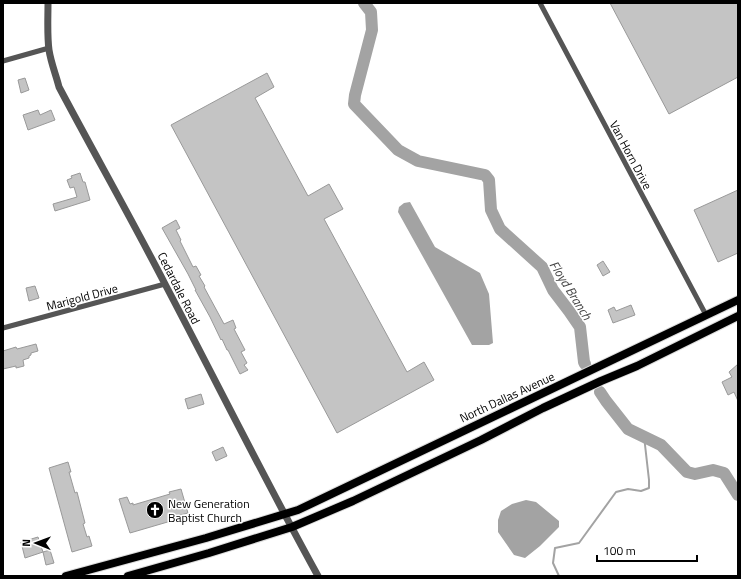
<svg xmlns="http://www.w3.org/2000/svg" width="741" height="579" font-family="'Titillium Web',sans-serif">
<style>
.water{fill:#a3a3a3}
.lines{fill:none;stroke-linecap:round;stroke-linejoin:round}
.stream{stroke:#a3a3a3;stroke-width:2}
.river{stroke:#a3a3a3;stroke-width:12}
.building{fill:#c4c4c4;stroke:#999}
.primary-casing{stroke:#dbdbdb;stroke-width:10}
.minor{stroke:#555;stroke-width:5}
.tertiary{stroke:#555;stroke-width:7}
.primary{stroke:#000;stroke-width:8}
.labels{text-anchor:middle;dominant-baseline:central;stroke-width:3;stroke-linejoin:round;paint-order:stroke}
.street-label{font-size:12px;fill:#000;stroke:#fff}
.poi-label{font-size:12px;fill:#000;stroke:#fff;text-anchor:start}
.water-label{font-size:13px;font-style:italic;fill:#444;stroke:#fff}
</style>
<rect width="100%" height="100%" fill="#fff"/>
<path class="water" d="M410 202 435 247 480 273 489 294 493 343 489 345H472L398 212 399 207 404 203Z
M526 500 536 502 559 521V527L540 546 525 558 514 555 498 532V520L501 511 512 504Z"/>
<g class="lines">
<path class="stream" d="M559 576 553 563 555 548 579 543 616 492 628 489 641 491 649 488V480L644 436"/>
<path class="river" d="M364 3 371 12 372 30 355 95 354 104 398 150 418 161 485 175 489 180 491 210 500 229 542 267 553 290 569 311 580 327 584 362 585 364
M600 392 606 401 628 429 661 445 687 472 695 474 713 470 724 473 738 495"/>
</g>
<path class="building" d="M610 3H738V77L669 114Z
M267 73 274 87 255 98 308 196 329 184 343 209 324 219 407 372 424 362 434 380 337 433 171 125Z
M25 78 29 90 21 93 18 80Z
M38 110 40 115 51 110 55 120 28 130 23 115Z
M80 173 83 182H85L90 200 55 211 53 204 77 197 74 187 70 188 67 180 72 178 71 176Z
M738 190V253L718 262 694 210Z
M176 220 180 228 176 230 181 240 180 241 193 267 196 266 201 275 199 276 205 286 204 287 224 324 233 320 236 328 234 329 245 350 241 352 247 363 244 365 248 370 240 374 228 350H227L222 339 221 340 210 317 195 290H196L188 274 162 228Z
M603 261 610 272 603 276 597 265Z
M35 286 39 298 29 301 26 288Z
M631 305 635 315 613 323 608 310 614 307 616 311Z
M36 344 38 351 31 353V355L29 356V358L23 360 24 366 16 368V366L3 369V351L16 347 17 349Z
M738 364V401L734 392 728 395 722 382 732 377 729 372Z
M201 394 204 404 188 409 185 399Z
M223 447 227 456 216 461 212 452Z
M68 462 71 472H69L75 493 77 492 85 523 83 524 87 537 89 536 92 546 72 552 49 468Z
M181 489 188 513 170 518 171 521 130 533 119 499 127 497 130 504 133 503V505L170 494 169 492Z
M38 537 43 552 25 558 21 542Z
M50 550 54 563 46 565 43 552Z"/>
<g class="lines">
<defs>
<path id="primary" d="M66 576 206 538 298 510 738 300
M128 576 209 553 292 527 353 501 481 440 543 408 601 381 637 366 738 316"/>
</defs>
<use href="#primary" class="primary-casing"/>
<path class="minor" d="M540 3 706 315
M3 61 49 48
M3 328 165 284"/>
<path class="tertiary" d="M48 3C48 19 47 35 49 50 51 63 56 75 59 87 94 153 131 218 165 284 216 381 265 480 318 576"/>
<use href="#primary" class="primary"/>
</g>
<defs>
<symbol id="church-disc" viewBox="-11 -11 22 22"><circle r="9.5" fill="#000" stroke="#fff"/><path d="M-1.2-6h2.4v3.5h3.3v2.4h-3.3V6h-2.4V-.1h-3.3v-2.4h3.3Z" fill="#fff"/></symbol>
</defs>
<g fill-rule="evenodd">
<use href="#church-disc" x="145" y="500" width="20" height="20"/>
</g>
<g class="labels">
<g class="street-label">
<text transform="translate(631 155) rotate(62)">Van Horn Drive</text>
<text transform="translate(179 288) rotate(63)">Cedardale Road</text>
<text transform="translate(82 297) rotate(-15)">Marigold Drive</text>
<text transform="translate(507 397) rotate(-25)">North Dallas Avenue</text>
</g>
<g class="poi-label">
<text x="168" y="503">New Generation<tspan x="168" dy="14">Baptist Church</tspan></text>
</g>
<g class="water-label">
<text transform="translate(571 290) rotate(58)">Floyd Branch</text>
</g>
</g>
<rect width="741" height="579" fill="none" stroke="#000000" stroke-width="8"/>
<g transform="translate(36 543) rotate(271)" stroke="#ffffff" stroke-width="3" paint-order="stroke">
<path d="M0-3L7 15L0 10L-7 15Z" fill="#000000"/>
<text y="-6" font-size="11" font-weight="bold" text-anchor="middle" fill="#000000">N</text>
</g>
<path d="M597 555v6h100v-6" fill="none" stroke="#000000" stroke-width="2"/>
<text x="603" y="555" font-size="12" fill="#000000" stroke="#ffffff" stroke-width="3" paint-order="stroke">100 m</text>
</svg>
